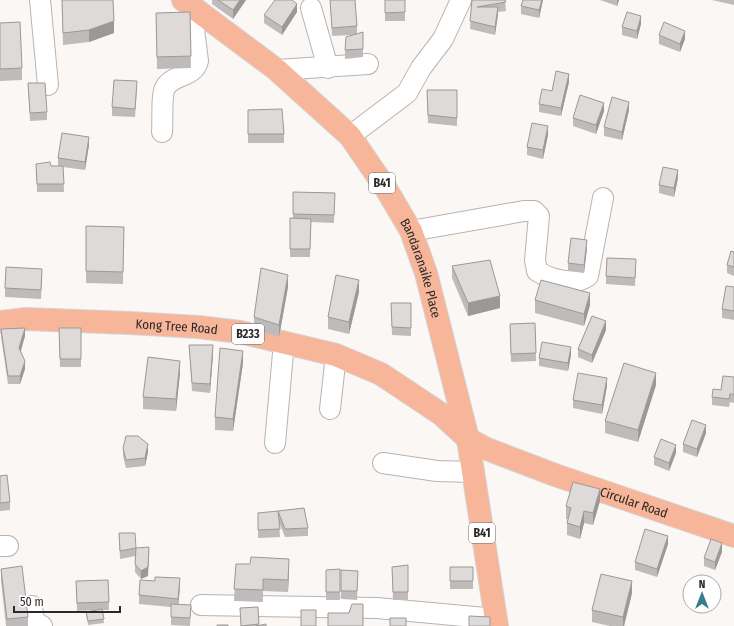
<svg xmlns="http://www.w3.org/2000/svg" width="734" height="626" font-family="'Fira Sans Condensed',sans-serif">
<style>
.lines{fill:none;stroke-linecap:round;stroke-linejoin:round}
.minor-casing{stroke:#b7b4b1;stroke-width:22}
.major-casing{stroke:#d4d4d4;stroke-width:24}
.minor{stroke:#fff;stroke-width:20}
.major{stroke:#f7b59a;stroke-width:22}
.wall{fill:#bfbbbb}
.shaded-wall{fill:#9b9998}
.building{fill:#dedad9;stroke:#9b9998}
.labels{text-anchor:middle;dominant-baseline:central;stroke-width:3;stroke-linejoin:round;paint-order:stroke}
.shield{fill:#fff;stroke:#6a6968;stroke-width:1}
.shield-label{font-size:12px;font-weight:bold;fill:#2a2927}
.street-label{font-size:13px;fill:#2a2927;stroke:#fff}
</style>
<rect width="100%" height="100%" fill="#faf7f4"/>
<g class="lines">
<defs>
<path id="minor" d="M40 0 48 85
M311 8 328 68
M277 70 368 64
M162 132C163 121 161 96 165 88 172 74 194 78 198 61L191 6
M350 136 407 93 421 68 443 39 461 0
M411 231 524 211H534L539 216 535 260 537 271C551 280 574 286 588 276L603 198
M330 409 336 355
M275 443 284 342
M383 463 437 471 473 472
M0 546H8
M201 605 377 608 496 619
M32 606 34 621 42 626"/>
<g id="major">
<path id="s1" d="M183 0 277 70 350 136 385 187 411 231 426 273 468 439 497 626"/>
<path id="s2" d="M0 322 26 319 130 323 198 327 240 332 336 355 381 374 441 414 468 439 487 449 555 475 734 536"/>
</g>
</defs>
<use href="#minor" class="minor-casing"/>
<use href="#major" class="major-casing"/>
<use href="#minor" class="minor"/>
<use href="#major" class="major"/>
</g>
<path class="wall" d="M62 0 114 33 89 42 63 45Z
M212 0H246L233 19 212 4Z
M330 0 357 26V34L363 32V57L345 59V50L353 35 332 36Z
M385 0H405V21H385Z
M472 0H505L506 11 498 12 495 35 470 29Z
M523 0H543L539 18 521 14V6Z
M600 0H619L617 6Z
M712 0H734V5Z
M190 12 191 68 157 69 156 13Z
M297 12 282 35 264 23V15Z
M0 23 22 68V80L0 81Z
M641 24 637 39 622 35V27Z
M659 35 685 39 680 52 659 44Z
M569 82 561 116 539 112V104L552 91Z
M28 83 47 112V120L30 121Z
M137 89 135 117 112 116V107Z
M427 90H457V126L428 123Z
M248 110 284 134V143H248Z
M629 110 622 140 604 136V127Z
M604 111 596 134 573 126V118Z
M548 135 543 159 527 155V147Z
M89 145 85 170 63 167 64 192H37L36 164 51 166H58V158Z
M678 178 674 197 659 193V185Z
M293 192 335 193 334 223 311 222 310 257H290V218H293Z
M86 226 124 227 123 284 86 283Z
M587 248 584 273 568 271V263Z
M734 252V276L727 273V265Z
M452 266 500 308 468 316 452 278Z
M636 267 635 286 606 284V276Z
M42 277 41 299 5 297V288Z
M288 287 279 337 254 329V317Z
M734 287V320L722 318V309Z
M359 292 349 334 328 329V317Z
M535 300 590 305 584 326 535 313Z
M391 303H411V336L392 335Z
M535 323 536 361 511 362 510 324Z
M59 328H81V367H60Z
M1 329 25 336 21 351 25 369 20 384H8L1 337Z
M606 330 592 363 578 357V349Z
M189 345 213 354 210 393 192 391Z
M571 355 568 371 539 366V358Z
M243 363 233 431 215 430V417Z
M180 373 176 411 143 409V397Z
M734 377V403L730 402 729 407 712 405V397L721 390Z
M656 385 638 442 605 433V421Z
M607 386 602 414 573 408V400Z
M706 433 697 457 683 452V444Z
M123 448 148 452 145 466 126 468 123 456Z
M676 453 669 471 654 465V457Z
M0 476 10 502V510L0 511Z
M600 501 593 525 584 523 580 539 567 535V523L568 519H566V506Z
M278 512 308 528V536L285 537 279 522 280 537 258 538V513Z
M119 533 136 548 149 555 148 576 141 579 135 572V556L120 559Z
M668 544 657 577 635 570V562Z
M722 552 715 570 704 566V558Z
M236 564 289 571 288 592 263 591V602L234 601Z
M408 565V600H393L392 567Z
M450 567H473V589H450Z
M1 569 28 617V626H6L1 581Z
M340 569V600H326V570Z
M341 570 358 571 357 600 341 599Z
M108 580 109 610H103L104 623 88 625 86 612 96 610 77 611 76 581Z
M180 587 178 604 191 605 190 626 171 625V607L139 604V595Z
M632 593 624 626H610L592 622V610Z
M258 607 259 625 266 626H241L240 608Z"/>
<path class="shaded-wall" d="M240 0H246L233 19V10Z
M542 0H543L539 18V10Z
M617 0H619L617 6Z
M297 4V12L282 35V27Z
M498 7V15L495 35V27Z
M641 16V24L637 39V31Z
M114 21V33L89 42V30Z
M685 31V39L680 52V44Z
M569 74V82L561 116V108Z
M629 102V110L622 140V132Z
M604 103V111L596 134V125Z
M548 126V135L543 159V150Z
M89 137V145L85 170V162Z
M678 170V178L674 197V188Z
M587 240V248L584 273V265Z
M288 275V287L279 337V325Z
M359 280V292L349 334V322Z
M590 293V305L584 326V314Z
M500 296V308L468 316V303Z
M606 321V330L592 363V355Z
M25 328V336L19 356V348Z
M213 345V354L210 393V384Z
M571 347V355L568 371V363Z
M243 351V363L233 431V419Z
M25 361V369L20 384V376Z
M180 361V373L176 411V399Z
M656 373V385L638 442V430Z
M607 378V386L602 414V405Z
M706 425V433L697 457V449Z
M148 444V452L145 466V458Z
M676 445V453L669 471V463Z
M600 489V501L593 525V513Z
M584 511V523L580 539V527Z
M668 536V544L657 577V569Z
M722 543V552L715 570V562Z
M149 547 148 576 141 579V571Z
M289 559V571L288 592V580Z
M180 578V587L178 608V599Z
M632 581V593L624 626H623V617Z"/>
<path class="building" d="M62 0H113L114 21 89 30 63 33Z
M218 0H240L233 10Z
M275 0H292L297 4 282 27 264 15Z
M330 0H355L357 26 332 28Z
M385 0H405V12L385 13Z
M472 0H505L506 2 477 7H498L495 27 470 21Z
M523 0H542L539 10 521 6Z
M190 12 191 56 157 57 156 13Z
M627 12 641 16 637 31 622 27Z
M20 22 22 68 0 69V23Z
M664 22 685 31 680 44 659 35Z
M363 32V49L345 50 346 37Z
M556 71 569 74 561 108 539 104 542 89 552 91Z
M114 80 137 81 135 109 112 107Z
M28 83H45L47 112 30 113Z
M427 90H457V118L428 115Z
M580 95 604 103 596 125 573 118Z
M612 97 629 102 622 132 604 127Z
M282 109 284 134H248V110Z
M532 123 548 126 543 150 527 147Z
M62 133 89 137 85 162 58 158Z
M50 162 51 166H63L64 184H37L36 164Z
M663 167 678 170 674 188 659 185Z
M293 192 335 193 334 215 293 214Z
M290 218 311 219 310 249H290Z
M86 226 124 227 123 272 86 271Z
M571 238 587 240 584 265 568 263Z
M731 251 734 252V267L727 265Z
M607 258 636 259 635 278 606 276Z
M490 260 500 296 468 303 452 266Z
M6 267 42 269 41 290 5 288Z
M261 268 288 275 279 325 254 317Z
M336 275 359 280 349 322 328 317Z
M541 280 590 293 584 314 535 300Z
M726 286 734 287V311L722 309Z
M391 303H411V328L392 327Z
M592 316 606 321 592 355 578 349Z
M535 323 536 353 511 354 510 324Z
M25 328 19 348 25 361 20 376H8L1 329Z
M59 328H81V359H60Z
M542 342 571 347 568 363 539 358Z
M189 345H213L210 384 192 383Z
M220 348 243 351 233 419 215 417Z
M148 357 180 361 176 399 143 397Z
M624 363 656 373 638 430 605 421Z
M578 373 607 378 602 405 573 400Z
M723 376 734 377V394H730L729 399 712 397 713 389 721 390Z
M692 420 706 425 697 449 683 444Z
M126 436H138L148 444 145 458 126 460 123 448Z
M661 439 676 445 669 463 654 457Z
M7 475 10 502 0 503V476Z
M573 482 600 489 593 513 584 511 580 527 567 523 571 508 566 506Z
M304 508 308 528 285 529 278 511Z
M278 511 280 529 258 530V513Z
M645 529 668 536 657 569 635 562Z
M119 533H135L136 548 120 551Z
M711 539 722 543 715 562 704 558Z
M149 547 148 567 141 571 135 564 136 548Z
M251 557 289 559 288 580 263 579V590L234 589 236 564H250Z
M408 565V592H393L392 567Z
M22 566 28 617 7 619 1 569Z
M450 567H473V581H450Z
M340 569V592H326V570Z
M341 570 358 571 357 591H341Z
M601 574 632 581 623 617 592 610Z
M155 577 180 578 178 599 139 595 140 580 155 581Z
M108 580 109 602 77 603 76 581Z
M171 604 191 605 190 618 171 617Z
M352 604H363V626H328V613H349Z
M258 607 259 624 241 626 240 608Z
M102 609 104 619 88 621 86 612Z
M301 610H316V626H301Z
M469 616 490 617V626H469Z
M390 618H406V626H390Z
M266 624V626H256Z
M217 625H228V626H217Z"/>
<g class="labels">
<g class="shield">
<rect x="369" y="173" width="26" height="20" rx="3"/>
<rect x="232" y="324" width="32" height="20" rx="3"/>
<rect x="469" y="523" width="26" height="20" rx="3"/>
</g>
<g class="shield-label">
<text x="382" y="183">B41</text>
<text x="248" y="334">B233</text>
<text x="482" y="533">B41</text>
</g>
<g class="street-label">
<text stroke="none"><textPath href="#s1" startOffset="367">Bandaranaike Place</textPath></text>
<text stroke="none"><textPath href="#s2" startOffset="177">Kong Tree Road</textPath></text>
<text stroke="none"><textPath href="#s2" startOffset="675">Circular Road</textPath></text>
</g>
</g>
<g transform="translate(702 594)"><circle r="19" fill="#ffffff" stroke="#aaa9a9"/>
<path d="M0-3L7 15L0 10L-7 15Z" fill="#397d8d"/>
<text y="-6" font-size="11" font-weight="bold" text-anchor="middle" fill="#2a2927">N</text>
</g>
<path d="M14 606v6h106v-6" fill="none" stroke="#2a2927" stroke-width="2"/>
<text x="20" y="606" font-size="12" fill="#2a2927" stroke="#ffffff" stroke-width="3" paint-order="stroke">50 m</text>
</svg>
